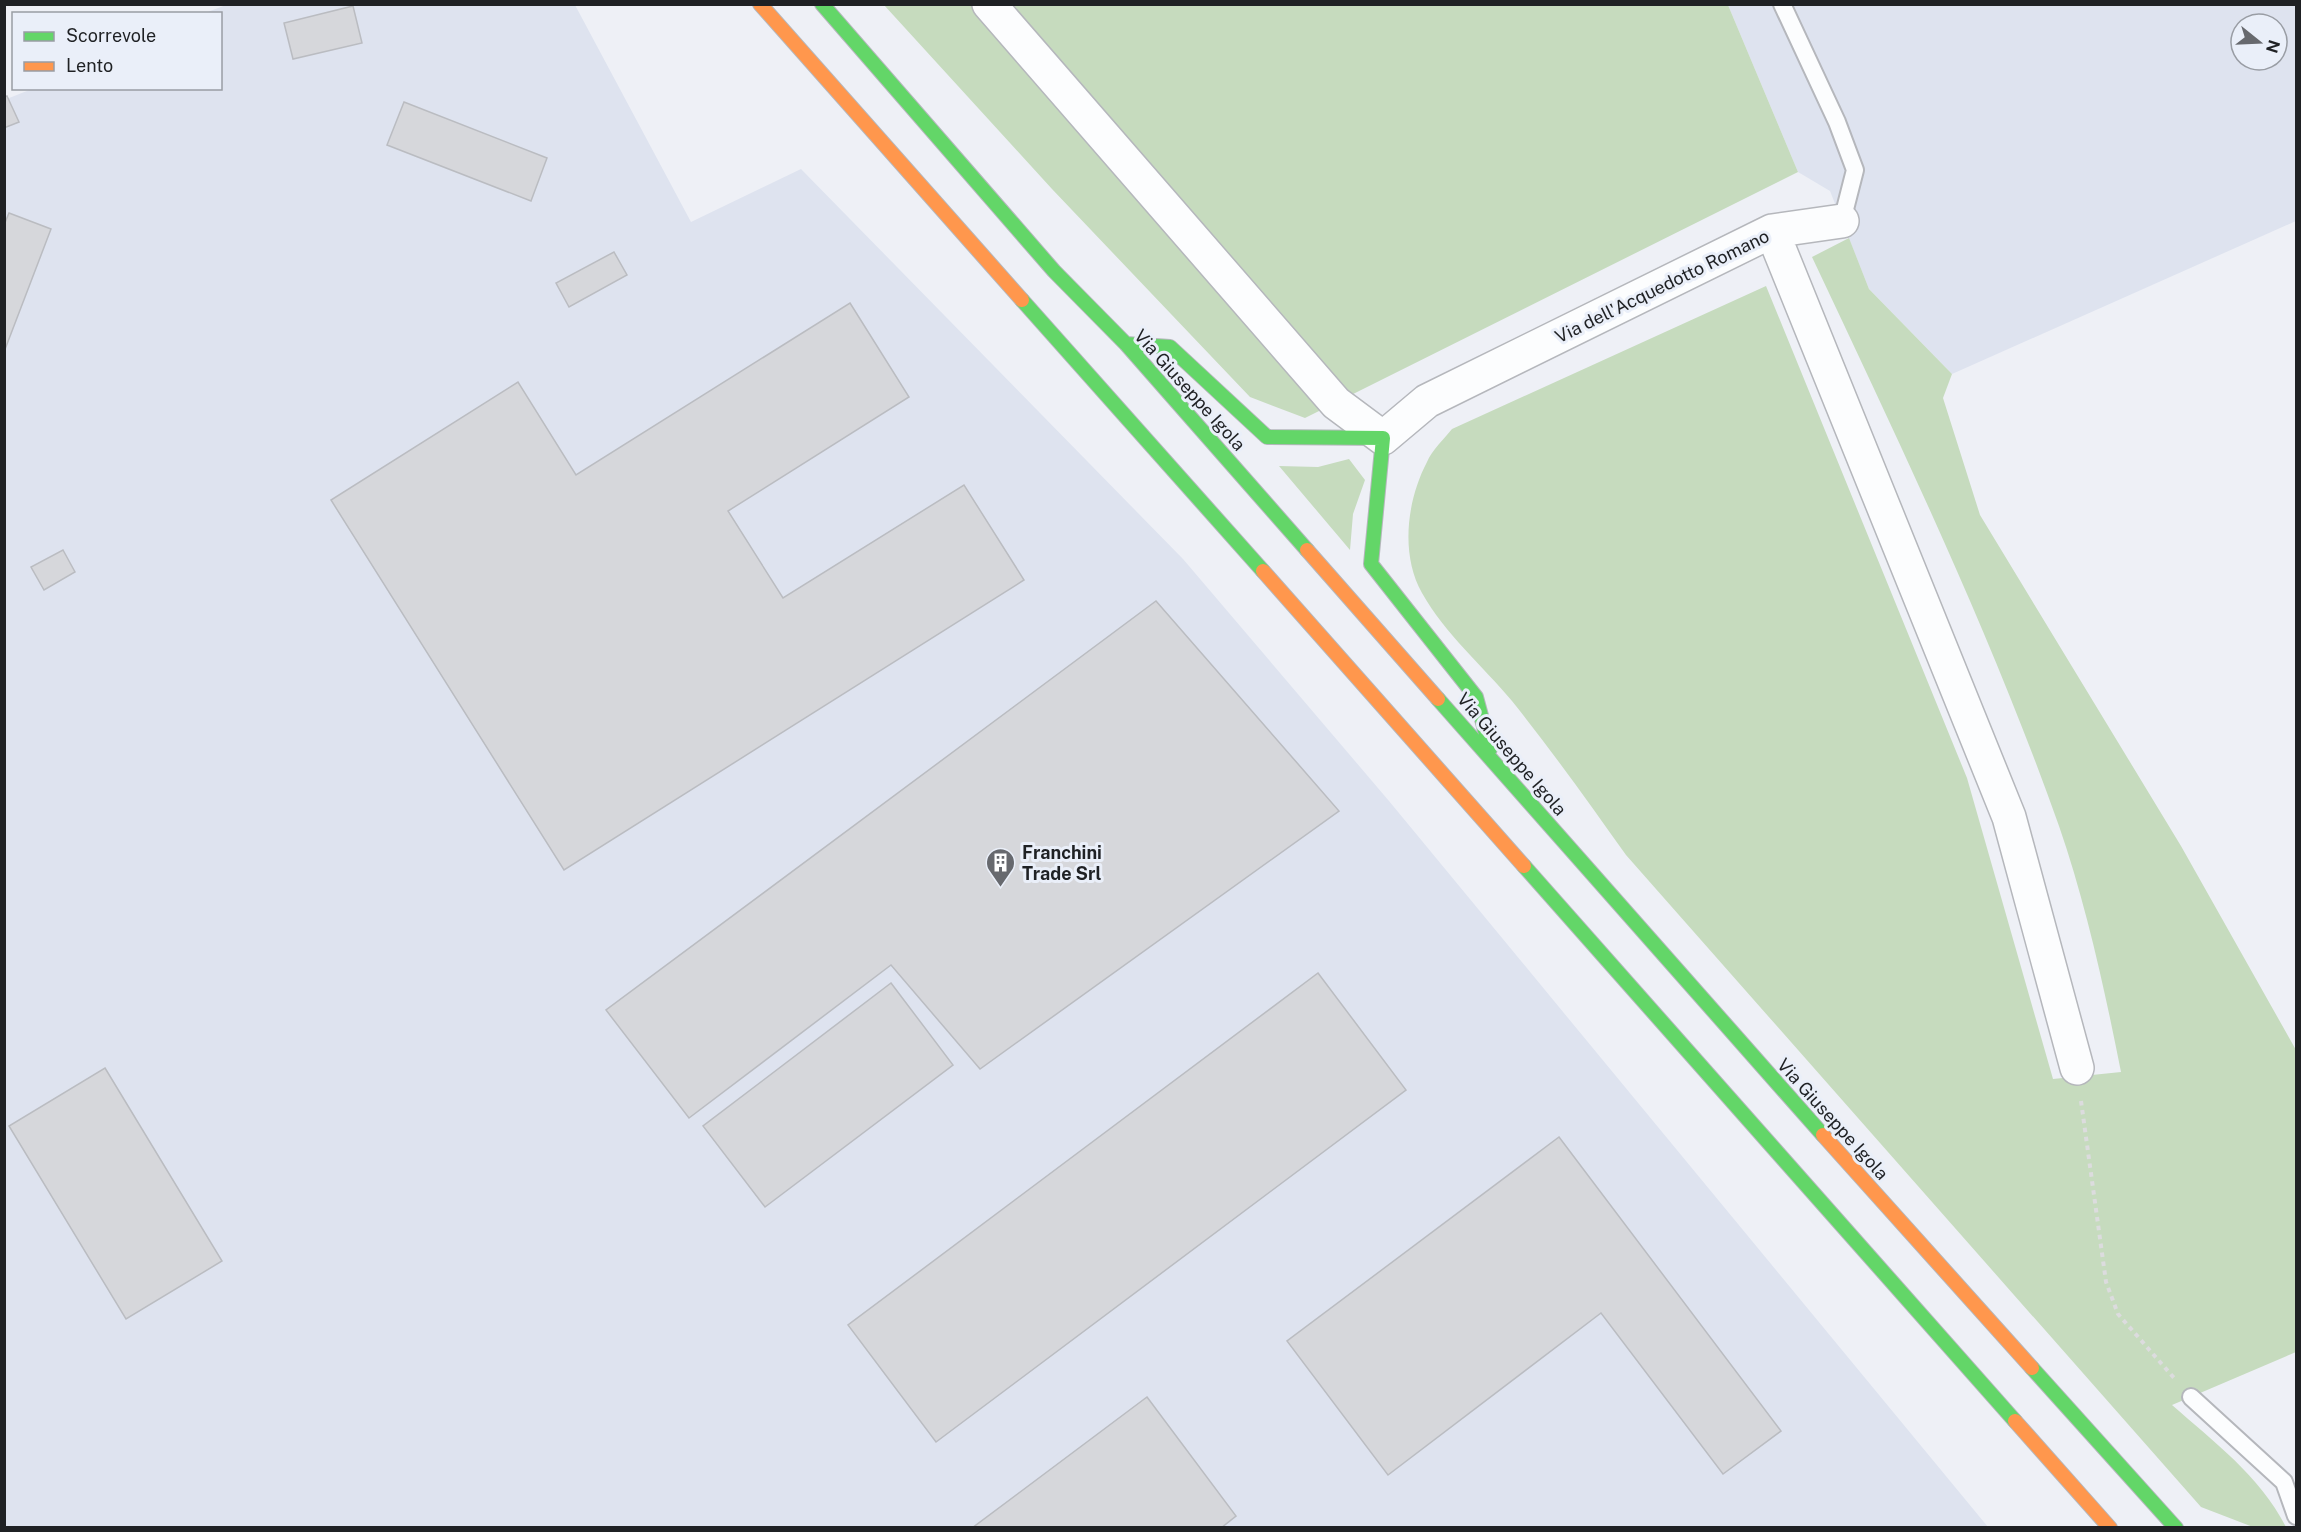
<svg xmlns="http://www.w3.org/2000/svg" width="2301" height="1532" font-family="'Public Sans',sans-serif">
<style>
.built{fill:#dee3ef;fill-rule:evenodd}
.green{fill:#c6dbbe}
.building{fill:#d6d7db;stroke:#babcc1;stroke-width:1.5}
.lines{fill:none;stroke-linecap:round;stroke-linejoin:round}
.lane-casing{stroke:#b5b7bc;stroke-width:20}
.street-casing{stroke:#b5b7bc;stroke-width:36}
.fast-casing{stroke:#b5b7bc;stroke-width:16}
.slow-casing{stroke:#b5b7bc;stroke-width:16}
.path{stroke:#dcdcde;stroke-width:4;stroke-dasharray:4.5 4.5;stroke-linecap:butt}
.lane{stroke:#fcfdfe;stroke-width:16}
.street{stroke:#fcfdfe;stroke-width:33}
.fast{stroke:#63d668;stroke-width:14}
.slow{stroke:#ff974d;stroke-width:14}
.labels{text-anchor:middle;dominant-baseline:central;stroke-width:6;stroke-linejoin:round;paint-order:stroke}
.street-label{font-size:18px;fill:#1f2124;stroke:#eaeff9}
.poi-label{font-size:18px;font-weight:bold;fill:#1f2124;stroke:#eaeff9;text-anchor:start}
</style>
<rect width="100%" height="100%" fill="#eef0f6"/>
<path class="built" d="M226 5H575L691 222 801 169 1183 559 1389 801 1988 1527H5L4 100 32 89 220 88V14L205 13Z
M1728 5H2296V221L1952 374 1869 289 1830 191 1798 172ZM2241 24H2277V60H2241Z"/>
<path class="green" d="M884 5H1728L1798 172 1305 418 1250 397 1052 189Z
M1849 238 1869 289 1952 374 1943 398 1980 515 2181 846 2296 1050V1352L2172 1405C2214 1442 2260 1476 2286 1527H2253L2201 1507 1626 855C1589 803 1552 751 1512 701 1483 666 1445 634 1422 593 1400 554 1407 500 1427 462 1432 450 1444 439 1452 429L1766 286 1967 778 2053 1079 2121 1072C2105 991 2086 904 2059 826 1990 631 1900 444 1812 257Z
M1349 459 1365 480 1353 514 1350 550 1279 466 1318 467Z"/>
<path class="building" d="M353 6 362 43 293 59 284 23Z
M7 96 19 122 4 128V97Z
M404 102 547 158 531 201 387 145Z
M9 213 51 229 4 352V225Z
M614 252 627 275 569 307 556 283Z
M850 303 909 397 728 511 783 598 964 485 1024 580 564 870 331 500 518 382 576 475Z
M63 550 75 572 44 590 31 567Z
M1156 601 1339 811 980 1069 891 965 689 1118 606 1010Z
M1318 973 1406 1090 936 1442 848 1325Z
M891 983 953 1065 765 1207 703 1126Z
M105 1068 222 1261 126 1319 9 1126Z
M1559 1137 1781 1431 1723 1474 1601 1313 1388 1475 1287 1341Z
M1147 1397 1236 1516 1221 1528H972Z"/>
<g class="lines">
<defs>
<path id="lane" d="M1782 4 1837 122 1855 170 1842 221
M2191 1397 2284 1482 2296 1516"/>
<path id="street" d="M989 4 1336 403 1383 438 1427 401 1772 231 1842 221
M1772 231 2009 817 2077 1068"/>
<path id="fast" d="M822 4 1054 271 1126 344 1307 550
M1022 300 1263 571
M1126 344 1170 347 1267 437 1383 438 1371 564 1476 697 1490 749
M1438 699 1823 1135
M1524 866 2015 1421
M2032 1368 2176 1528"/>
<path id="slow" d="M760 4 1022 300
M1307 550 1438 699
M1263 571 1524 866
M1823 1135 2032 1368
M2015 1421 2110 1528"/>
</defs>
<use href="#lane" class="lane-casing"/>
<use href="#street" class="street-casing"/>
<use href="#fast" class="fast-casing"/>
<use href="#slow" class="slow-casing"/>
<path class="path" d="M2081 1101 2106 1282 2118 1314 2174 1378"/>
<use href="#lane" class="lane"/>
<use href="#street" class="street"/>
<use href="#fast" class="fast"/>
<use href="#slow" class="slow"/>
</g>
<defs>
<symbol id="building-pin" viewBox="-11 -11 22 30"><path d="M0 17L-7.5 6A9.5 9.5 0 1 1 7.5 6Z" fill="#67696e" stroke="#eaeff9"/><path d="M-4-6H4V6H1V3H-1V6H-4ZM-2.5-4.3h1.7v1.8h-1.7ZM.8-4.3h1.7v1.8H.8ZM-2.5-1h1.7V.8h-1.7ZM.8-1h1.7V.8H.8Z" fill="#fff"/></symbol>
</defs>
<g fill-rule="evenodd">
<use href="#building-pin" x="984" y="846" width="33" height="45"/>
</g>
<g class="labels">
<g class="street-label">
<text transform="translate(1662 286) rotate(-26)">Via dell'Acquedotto Romano</text>
<text transform="translate(1190 390) rotate(48)">Via Giuseppe Igola</text>
<text transform="translate(1512 754) rotate(49)">Via Giuseppe Igola</text>
<text transform="translate(1833 1119) rotate(48)">Via Giuseppe Igola</text>
</g>
<g class="poi-label">
<text x="1022" y="852">Franchini<tspan x="1022" dy="21">Trade Srl</tspan></text>
</g>
</g>
<rect width="2301" height="1532" fill="none" stroke="#1f2124" stroke-width="12"/>
<rect x="12" y="12" width="210" height="78" fill="#eaeff9" stroke="#999da4" stroke-width="1.5"/>
<rect x="24" y="32" width="30" height="9" fill="#63d668" stroke="#999da4" stroke-width="1.5"/>
<text x="66" y="42" font-size="18" fill="#1f2124">Scorrevole</text>
<rect x="24" y="62" width="30" height="9" fill="#ff974d" stroke="#999da4" stroke-width="1.5"/>
<text x="66" y="72" font-size="18" fill="#1f2124">Lento</text>
<g transform="translate(2259 42) rotate(108)"><circle r="28" fill="#eaeff9" stroke="#999da4" stroke-width="1.5"/>
<path d="M0-4.5L10 22L0 15L-10 22Z" fill="#67696e"/>
<text y="-9" font-size="16" font-weight="bold" text-anchor="middle" fill="#1f2124">N</text>
</g>
</svg>
